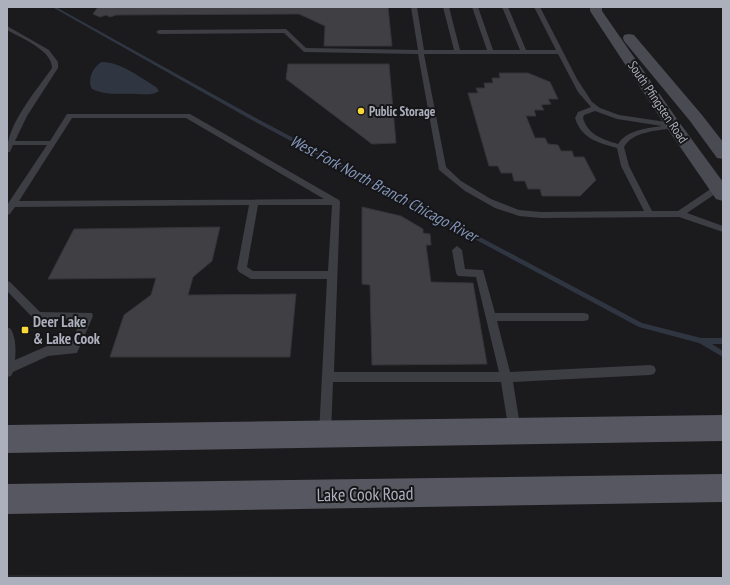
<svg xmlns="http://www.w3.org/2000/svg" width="730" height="585" font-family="'PT Sans Narrow',sans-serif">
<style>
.built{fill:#27262a}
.water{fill:#2f3642}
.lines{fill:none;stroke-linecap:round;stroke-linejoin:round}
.stream{fill:#2f3642;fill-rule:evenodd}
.building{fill:#403f44;stroke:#353439}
.lane{fill:#3d3d44;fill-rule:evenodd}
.secondary{fill:#494a52;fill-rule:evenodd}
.primary{fill:#575761;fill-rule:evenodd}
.poi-dot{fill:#f8d937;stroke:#161518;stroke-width:1.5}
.labels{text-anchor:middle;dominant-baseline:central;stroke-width:4;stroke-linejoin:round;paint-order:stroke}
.far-street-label{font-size:13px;fill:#acafbc;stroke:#161518}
.far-poi-label{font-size:13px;font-weight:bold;fill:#acafbc;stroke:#161518;text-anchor:start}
.poi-label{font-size:15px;font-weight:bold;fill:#acafbc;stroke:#161518;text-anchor:start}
.water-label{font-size:16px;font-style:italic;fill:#8396b8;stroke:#161518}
.near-street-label{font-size:18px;fill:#acafbc;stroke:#161518}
</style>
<rect width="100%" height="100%" fill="#1b1a1d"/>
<path class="built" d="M7 575 723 577V578H7Z"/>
<path class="water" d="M102 62C121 62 141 78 156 87L159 91C152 96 144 94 137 94 121 93 107 96 92 89 87 80 93 66 102 62Z"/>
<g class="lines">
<path class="stream" d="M52 7H56L254 117 642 323 701 338H723V344H712L723 351V357L699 343 639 327 250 119Z"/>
</g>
<path class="building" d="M98 7H388L392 46H324L325 26 299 14 116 15 110 17 106 15 100 17 93 14Z
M288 64H389L396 143 372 144 286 79Z
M499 73H528L550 82 558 99H548L551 104 541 105 544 110H534L536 116H526L535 138H545L548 144 558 145 561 151H572L574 157H584L596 180 580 196H542L540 189H528L525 181H514L512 173H501L498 166H489L468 93H478L476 88H485L484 83H493L492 78H500Z
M362 207 401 216 423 229V233L430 234 431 245H426L431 282 473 283 487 364 372 365 370 285 362 284Z
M220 227 212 261 193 277 188 295 296 294 290 357H110L124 315 151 295 156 278 48 279 74 229Z"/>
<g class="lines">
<path class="lane" d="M411 7H417L424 50H454L443 7H449L460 50H487L472 7H478L493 50H520L502 7H508L526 50H556L534 7H540L577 79 592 102 600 108 619 115 673 123 677 125 674 128C657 131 633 131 624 147L629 166 652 211H678L715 186H721L722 188 721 190 687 213 723 226V232L679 217 541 218 519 216 495 208 465 191 439 170 418 54 304 52 284 33 159 34 156 32 159 30 286 29 306 48 418 50ZM424 54H558L578 92 591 107 578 112 575 118C581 138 598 143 617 148L621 166 644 211 541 212 519 210 491 199 461 181 446 167ZM595 111 617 119 662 126C647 128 627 130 618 144 602 139 588 135 583 118L584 115Z
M7 26 49 50 58 62V68L27 116 15 141H50L67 114H190L339 200 340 202 334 372H499L476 277 458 276 456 273 452 250 457 246 462 250 465 269 483 270 495 313H584L588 314 589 317 588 320 584 321H497L510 372 650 365 654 366 656 370 654 374 650 375 513 382 521 432 519 436 515 438 511 436 509 432 501 382H333L331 434 329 438 325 440 321 438 319 434 327 279H251L239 272 237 269 249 205 15 207 10 214 7 215V205L47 145H13L10 152H7C7 124 36 91 52 68 52 50 21 38 7 30ZM72 118H186L324 199 19 201ZM258 205H332L328 271H253L247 267Z
M7 281 10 282 40 312 92 313 93 316 77 353 48 356 13 372 11 376 7 377V327L11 329C16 339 16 349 15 360L47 346 70 345 81 320 34 319 7 291Z"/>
<path class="secondary" d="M590 7H602V11L679 122 723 182V201L716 199 665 125 590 11Z
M629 34 634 35 702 115 723 142V159L717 158 690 121 624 41 623 38 624 35Z"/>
<path class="primary" d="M723 415V441L7 453V425Z
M723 474V502L7 514V484Z"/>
</g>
<g class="poi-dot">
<circle cx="361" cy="111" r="4"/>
<rect x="21" y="326" width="8" height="8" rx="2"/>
</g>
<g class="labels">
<g class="far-street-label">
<text transform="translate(658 102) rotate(56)">South Pfingsten Road</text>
</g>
<g class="far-poi-label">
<text x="369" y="111">Public Storage</text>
</g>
<g class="poi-label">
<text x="33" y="321">Deer Lake<tspan x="33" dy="17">&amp; Lake Cook</tspan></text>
</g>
<g class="water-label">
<text transform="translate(384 188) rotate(28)">West Fork North Branch Chicago River</text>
</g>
<g class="near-street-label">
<text transform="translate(365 494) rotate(-1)">Lake Cook Road</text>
</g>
</g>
<rect width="730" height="585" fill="none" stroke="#acafbc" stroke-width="16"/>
</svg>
